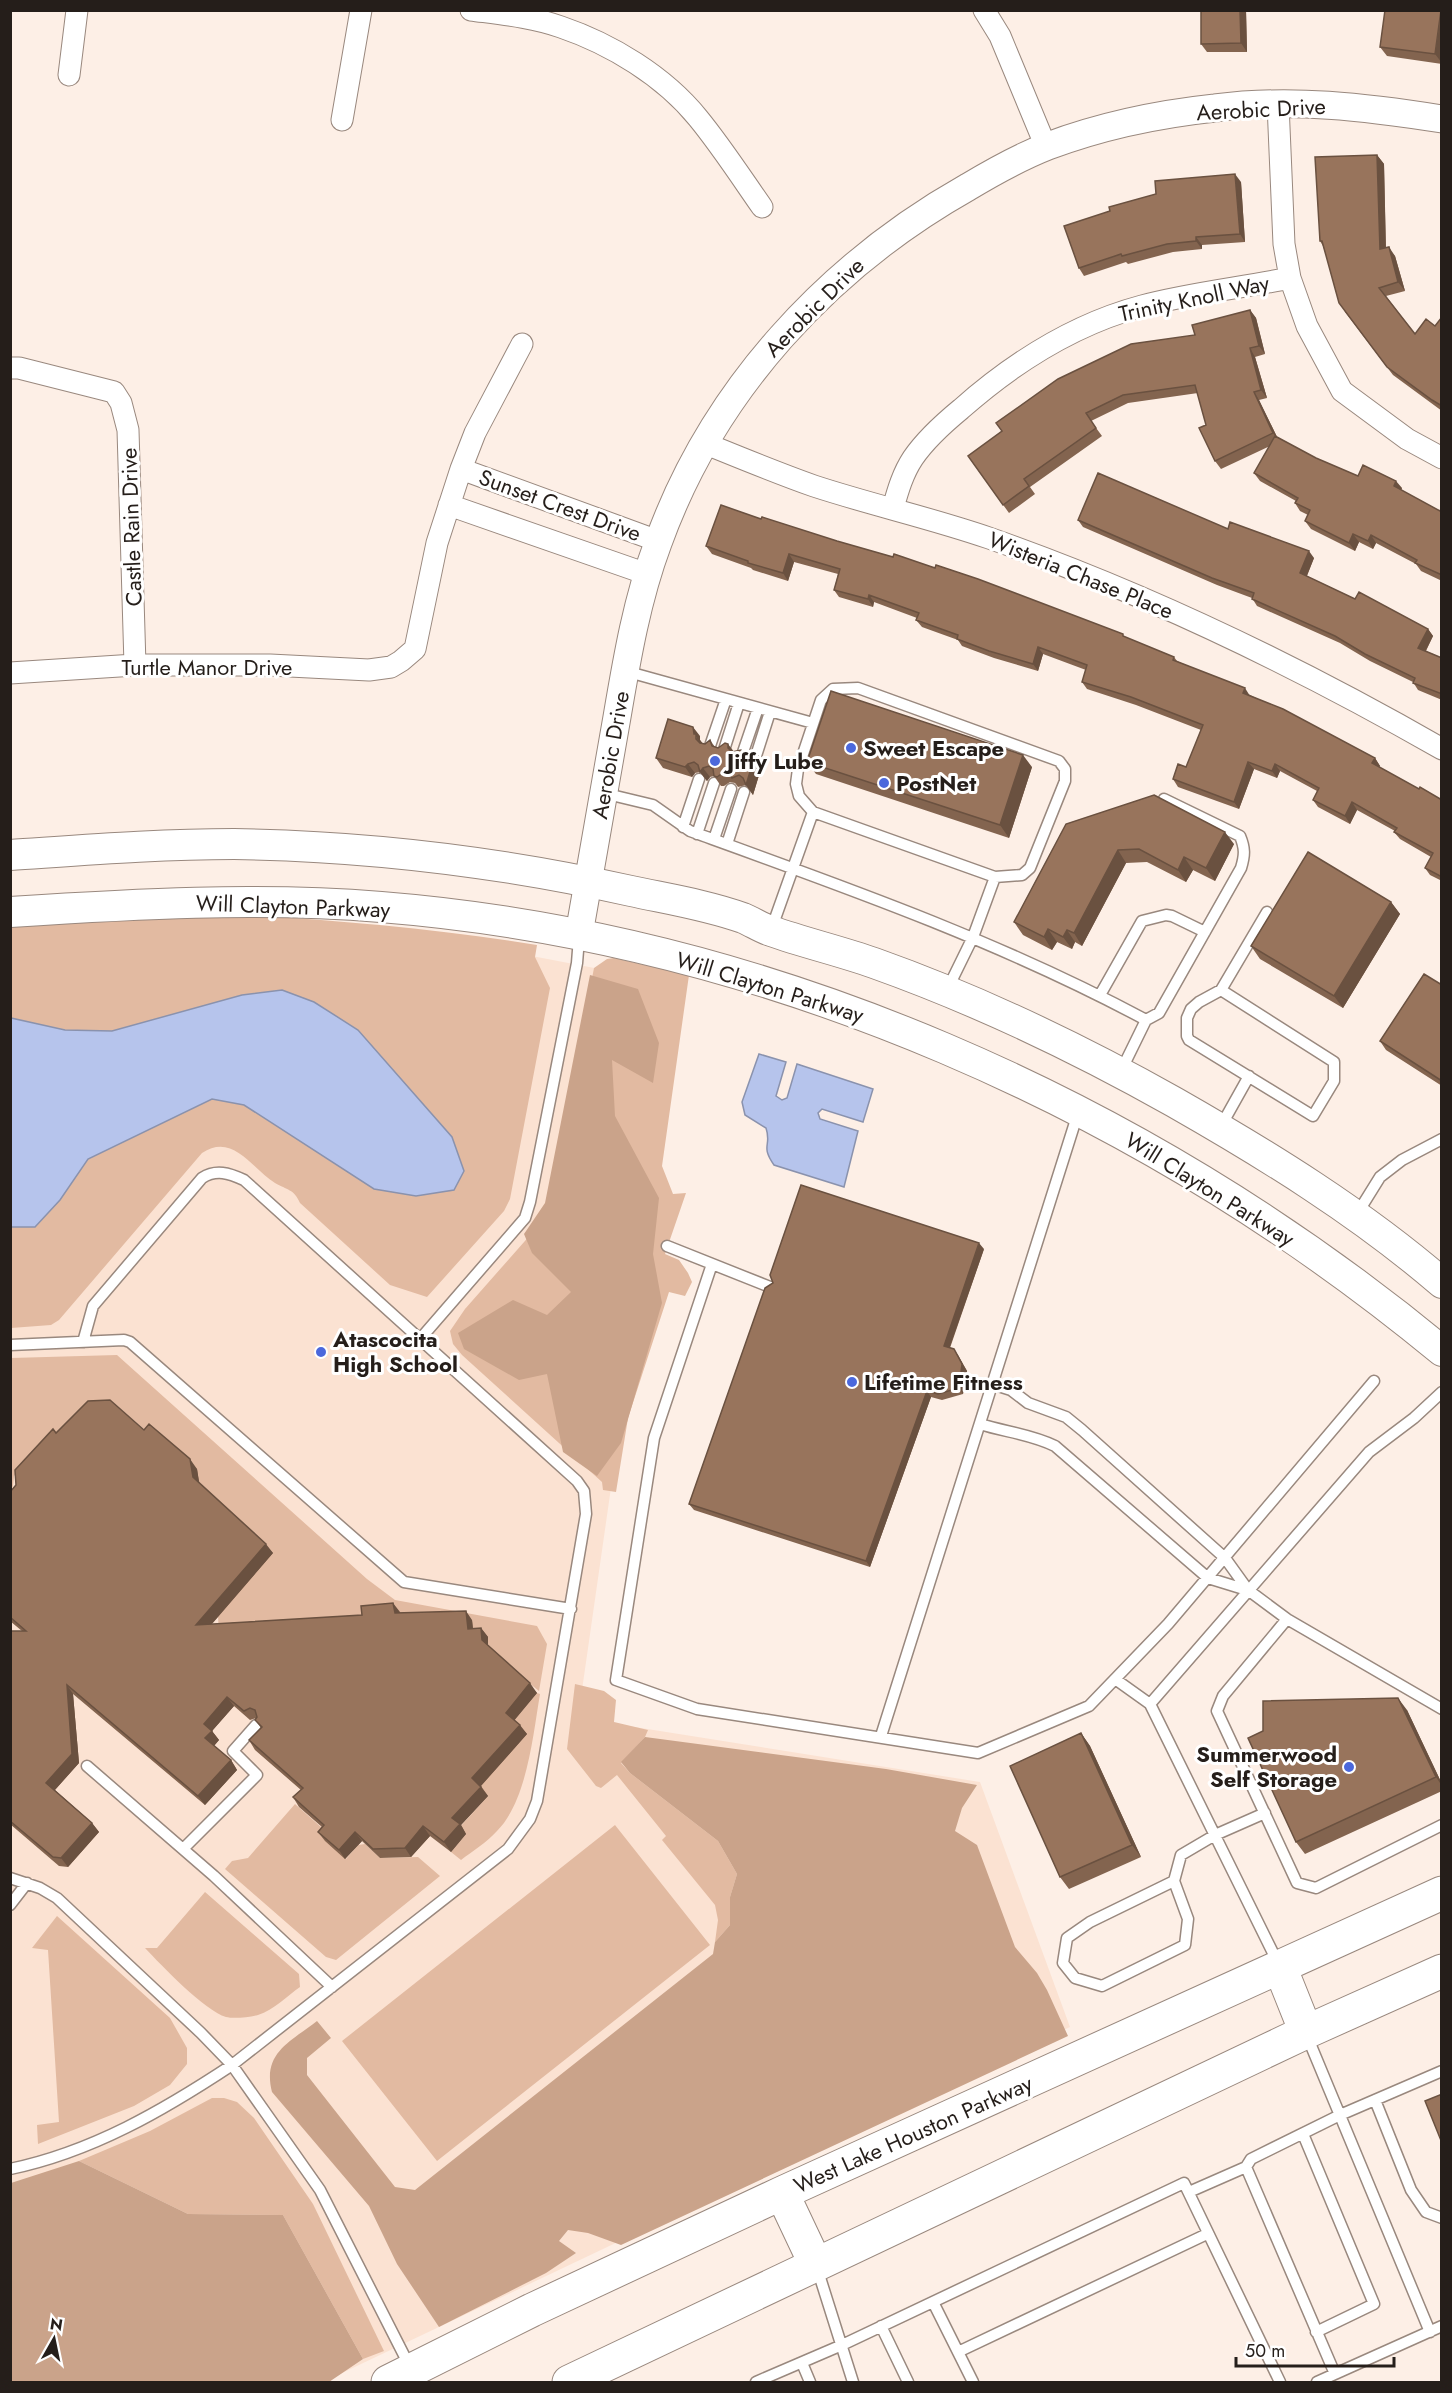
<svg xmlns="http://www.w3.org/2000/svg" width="1452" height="2393" font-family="Jost,sans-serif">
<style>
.built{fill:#fbe2d2}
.green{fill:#e2baa1}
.forest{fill:#caa38a}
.water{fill:#b6c4ec;stroke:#8a92ad;stroke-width:1.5}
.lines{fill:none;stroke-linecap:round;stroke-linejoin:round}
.service-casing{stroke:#99887e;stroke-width:13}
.minor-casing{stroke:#99887e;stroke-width:23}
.tertiary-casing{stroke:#99887e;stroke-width:29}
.secondary-casing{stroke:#99887e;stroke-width:32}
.primary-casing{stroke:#99887e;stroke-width:35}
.service{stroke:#fff;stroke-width:10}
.minor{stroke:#fff;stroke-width:21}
.tertiary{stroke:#fff;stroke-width:27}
.secondary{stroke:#fff;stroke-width:30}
.primary{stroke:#fff;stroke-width:33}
.wall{fill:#83644f}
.shaded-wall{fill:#6a5140}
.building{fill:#98745c;stroke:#6a5140;stroke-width:1.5}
.poi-dot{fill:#4b68dc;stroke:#fff;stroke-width:2}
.labels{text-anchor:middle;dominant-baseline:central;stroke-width:6;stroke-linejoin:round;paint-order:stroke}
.street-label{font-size:22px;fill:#251e1a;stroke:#fff}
.poi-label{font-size:22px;font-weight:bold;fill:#251e1a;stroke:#fff;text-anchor:start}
</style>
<rect width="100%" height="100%" fill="#fdefe6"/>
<path class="built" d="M11 943 511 952 683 985 578 1718 980 1782 1070 2027 340 2374 11 2382Z"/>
<path class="green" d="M172 911C295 917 415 925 537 945L535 957 550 988 510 1199 504 1211 427 1297 390 1285 300 1203C294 1189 287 1190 275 1183 252 1169 233 1132 202 1153L59 1320 51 1325 11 1328V923Z
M614 958 689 975 662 1166 673 1194 686 1193 665 1254 679 1260 688 1273 692 1282 685 1296 669 1292 628 1418 616 1492 603 1490 602 1482 462 1355 453 1344 450 1331 465 1309 546 1217 594 968 607 959Z
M117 1355 367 1579 395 1600 537 1626 547 1644 539 1691 488 1650 219 1633 218 1616 194 1482 144 1429 116 1405 88 1407 62 1435H53L14 1476 13 1486 11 1490V1358Z
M575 1684 604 1691 616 1700 614 1722 648 1730 645 1737 621 1763 630 1773 718 1841 737 1874 730 1897V1925L715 1942 718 1920 715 1905 662 1840 666 1836 617 1775 601 1788 596 1786 567 1749Z
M537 1693 540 1694C533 1735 527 1801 497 1831 487 1842 473 1851 461 1860L451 1852 466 1834 459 1828 488 1796 479 1788 512 1722Z
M295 1804 330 1835 346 1859 358 1845 365 1844 380 1858 418 1857 440 1876 336 1960 326 1957 225 1869 232 1861 248 1858Z
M615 1825 710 1945 437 2161 342 2041Z
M205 1892 299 1974 300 1987C287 1996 274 2010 258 2015 250 2017 234 2019 226 2017 205 2011 161 1965 145 1948H157Z
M57 1916 170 2018 187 2048V2064L170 2085 134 2106 38 2144 37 2125 59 2122 48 1950 32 1948Z
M212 2098H224L237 2102 254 2118 313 2204 384 2351 363 2359 283 2215 188 2214 79 2161 150 2131Z"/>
<path class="forest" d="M590 975 638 989 659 1043 653 1083 612 1060 615 1116 659 1198 653 1254 662 1303 621 1443 597 1476 563 1452 547 1374 519 1380 464 1349 458 1333 513 1300 547 1315 571 1292 532 1253 524 1234 545 1203Z
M645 1737 886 1769 977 1785 962 1808 955 1831 977 1845 1015 1947 1037 1973 1047 1990 1068 2036 621 2245 588 2233 568 2230 559 2241 576 2253 546 2273 439 2327 397 2264 369 2206 272 2092C262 2053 290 2042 317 2021L331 2038 307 2058V2075L395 2187 415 2190 713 1954 715 1942 730 1925V1897L737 1874 718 1841 630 1773 621 1762Z
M79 2161 188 2214 283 2215 363 2359 329 2382H11V2183Z"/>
<path class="water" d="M282 990 314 1002 358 1030 452 1137 464 1171 454 1190 416 1196 374 1189 244 1105 212 1099 88 1159 60 1200 35 1227H11V1018L65 1030 112 1031 242 995Z
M759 1054 786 1062 776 1096 782 1100 787 1098 797 1064 873 1089 863 1122 822 1109 818 1113 820 1119 858 1131 844 1187 774 1165C760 1145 772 1146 766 1128L745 1115 742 1102Z"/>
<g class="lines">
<defs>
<path id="service" d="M625 671 813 723
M710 746 726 699
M724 750 739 703
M742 755 758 708
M755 759 770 712
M603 793 653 805 690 831C845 887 1001 942 1146 1020L1159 1013 1241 868C1245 855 1245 848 1240 836L1164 799
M813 812 995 877
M683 827 699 779
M697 834 714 783
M714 839 731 789
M727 844 744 792
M771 930 813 812 799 796 796 784 798 769 821 700 833 689 858 688 1059 761 1065 769V781L1030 868 1022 875 995 877 973 937 948 988
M1221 990 1334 1062V1081L1313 1116 1189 1040 1187 1036V1018L1191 1009 1199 1002 1221 990 1267 912
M1100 995 1142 921 1166 915 1172 916 1205 932
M1121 1071 1146 1020
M1221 1126 1249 1076
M1357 1214 1380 1177 1402 1160 1442 1139
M667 1246 770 1287
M712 1264 654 1438 616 1680 697 1709 978 1753 1089 1706 1168 1624 1374 1381
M421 1338 525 1218 530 1202 577 963 579 938
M10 1345 124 1340 130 1342 404 1582 571 1609
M992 1384 1011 1390 1028 1403 1066 1417 1082 1430 1225 1558 1248 1590 1287 1619 1442 1709
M980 1424C1005 1432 1031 1434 1055 1446L1208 1578 1247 1590
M1287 1619 1223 1696 1217 1711 1297 1883 1316 1888 1442 1825
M1115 1679 1150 1704 1278 1963
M1150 1704 1369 1452 1414 1418 1442 1392
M881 1736 1078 1113
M87 1766 214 1876 332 1987
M183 1849 257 1775 233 1751 256 1725
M10 1878 40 1888 57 1898 201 2033 232 2065 320 2190 410 2367
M1174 1881 1090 1922 1067 1938 1063 1963 1075 1978 1102 1986 1185 1945 1188 1919 1174 1881 1181 1855 1215 1835 1265 1813
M10 1905 27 1883
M1307 2036 1430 2332
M1375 2100 1411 2190 1426 2212 1442 2218
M1303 2134 1374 2304 1316 2332
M10 2169C92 2152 164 2110 232 2065L508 1849 530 1819 537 1801 586 1514 584 1491 577 1481 244 1180C229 1173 216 1169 202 1178L93 1306 83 1342
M1189 2192 1246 2167
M817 2268 853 2382
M933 2302 973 2382
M881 2326 908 2382
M958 2352 1207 2234
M802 2363 810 2382
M1335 2374 1246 2167 1251 2159 1340 2115 1442 2071
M756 2382 842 2345 1184 2183 1280 2382
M1317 2382 1442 2326"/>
<path id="minor" d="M471 10C501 14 533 17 561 27 611 44 664 76 698 118 721 146 741 177 762 207
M984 10 1000 36 1046 147
M69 75 77 10
M1278 104 1284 244 1290 278 1307 326 1342 391 1407 439 1442 458
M342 120 361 10
M10 368H19L114 392 121 403 128 430 135 665
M704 443C741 458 777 473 814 486 872 505 931 518 989 538 1146 593 1297 666 1442 749
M461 469 658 541
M449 505 647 574
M893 508C898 490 903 473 913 458 926 439 944 423 961 409 1013 363 1075 324 1142 306 1191 293 1241 288 1290 278
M10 673 135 665H270L369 670 391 667 401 661 415 649 437 543 461 469 475 433 522 344"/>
<path id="tertiary" d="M579 934C592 862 604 789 617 717 627 658 637 599 658 543 713 390 828 266 968 187 993 172 1020 157 1048 146 1101 126 1159 114 1215 108 1291 98 1366 107 1442 119"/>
<path id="secondary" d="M10 855C85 850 159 844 234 844 367 846 501 862 631 891 668 899 707 905 743 918 753 922 761 928 771 931 805 943 840 951 874 963 978 1000 1078 1048 1174 1102 1267 1155 1361 1213 1442 1283
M10 912C134 904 257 897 381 907 768 938 1144 1105 1442 1351"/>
<path id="primary" d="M1280 1967 1306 2032
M782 2193 816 2265
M388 2382 532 2310 782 2193 1442 1893
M569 2382 1306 2032 1442 1971"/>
</defs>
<use href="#service" class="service-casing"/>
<use href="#minor" class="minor-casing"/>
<use href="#tertiary" class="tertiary-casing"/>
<use href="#secondary" class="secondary-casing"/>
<use href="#primary" class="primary-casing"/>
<use href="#service" class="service"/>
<use href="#minor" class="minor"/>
<use href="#tertiary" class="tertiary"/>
<use href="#secondary" class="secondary"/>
<use href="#primary" class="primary"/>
</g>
<path class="wall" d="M1246 10 1247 52H1207L1201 44Z
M1442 10V64L1387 56 1380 47Z
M1377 155 1384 164 1386 248 1395 256 1405 291 1386 296 1415 334 1435 326 1442 317V411L1393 375 1345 312 1323 246 1320 241Z
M1241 182 1245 242 1202 245V249L1173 252 1128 264 1126 262 1084 276 1079 268Z
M1250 310 1256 318 1265 354 1255 357 1267 398 1259 400 1277 437 1316 458 1358 476 1402 488 1401 490 1440 511 1442 508V581L1421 571 1416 564 1376 543 1373 549 1359 542 1355 551 1311 529 1305 521 1308 515 1300 511 1295 503 1296 501 1260 481 1254 473 1270 446 1221 469 1215 461 1198 393 1128 403 1091 421 1102 436 1030 487 1035 494 1009 513 968 456 1195 335Z
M761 519 1126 638 1174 657 1177 661 1250 695 1375 758 1380 766 1379 767 1419 789 1442 800V881L1430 875 1425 868 1431 857 1400 839 1394 832 1395 831 1357 810 1350 824 1318 807 1313 800 1317 791 1280 771 1277 778 1254 769 1239 809 1178 787 1173 779 1186 767 1201 730 1136 705 1087 689 1082 682 1086 670 1043 654 1038 671 994 658 962 646 958 640 922 627 916 620 917 618 874 602 873 607 839 597 834 590 838 574 794 562 788 581 753 570 751 568 712 554 706 546Z
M1078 520 1228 529 1314 558 1307 576 1355 599 1428 629 1433 636 1426 651 1442 658V700L1418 690 1413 682 1370 661 1340 643 1257 606 1252 598 1217 585 1083 527Z
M700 736V740L703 744H705L710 740 715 747 763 762 753 795 746 785 738 787 735 783 730 782 724 786H721L714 776 710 777 707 781 700 772 695 773 692 777 663 768 656 758Z
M807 762 1032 767 1009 838 816 774Z
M1066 824 1234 844 1215 881 1193 870 1186 882 1147 862 1126 863 1082 946 1075 942 1072 949 1057 942 1052 950 1023 935 1014 922Z
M1391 902 1400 914 1343 1008 1260 959 1251 946Z
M1442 985V1086L1386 1050 1380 1041Z
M984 1249 950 1348 958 1355 967 1371 963 1394 942 1400 931 1397 870 1567 694 1510 689 1504Z
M144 1430 197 1469 199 1483 273 1553 212 1624 400 1613 472 1620 473 1629 481 1628 488 1637V1646L537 1693 514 1720 527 1734 481 1786 488 1796 461 1825 466 1834 451 1852 430 1836 411 1857 380 1858 362 1841 345 1859 325 1841 318 1832 322 1827 299 1807 293 1797 301 1790 255 1750 249 1740 261 1728 255 1720 256 1718 250 1720 234 1706 212 1731 219 1740 214 1746 231 1760 237 1770 205 1805 73 1694 79 1763 55 1790 92 1823 99 1832 68 1867 59 1866 10 1824V1631H22L10 1621V1492L56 1433Z
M1407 1710 1442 1784V1791L1305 1854 1296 1842Z
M1081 1733 1090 1746 1141 1857 1069 1889 1060 1877Z"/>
<path class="shaded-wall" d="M1240 10H1246L1247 52 1241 43Z
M1442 10V63L1435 54Z
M1377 155 1384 164 1386 258 1380 249Z
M1235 174 1241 182 1245 242 1240 234Z
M1196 237 1202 245V249L1196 241Z
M1389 247 1395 256 1405 291 1398 282Z
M1250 310 1256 318 1265 354 1259 346Z
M1250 348 1255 357 1267 398 1261 390Z
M1254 392 1259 400 1279 441 1273 433Z
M1396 481 1402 488 1399 494 1394 486Z
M1353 534 1359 542 1355 551 1349 543Z
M1371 535 1376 543 1373 549 1368 541Z
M1309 551 1314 558 1305 580 1300 573Z
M789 554 794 562 788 581 783 573Z
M869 595 874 602 873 607 868 599Z
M1428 629 1433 636 1423 656 1418 648Z
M1038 647 1043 654 1038 671 1033 664Z
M1245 688 1250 696 1243 693Z
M693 727 700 736V740L703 744V748L694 734Z
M728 744 735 753V757L728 748Z
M756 752 763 762 753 795 746 785Z
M1023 755 1032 767 1009 838 1000 825Z
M1375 758 1380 766 1377 770 1372 763Z
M1248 762 1254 769 1239 809 1234 802Z
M688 764 695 773 692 777 685 767Z
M1275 764 1280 771 1277 778 1272 771Z
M703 768 710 777 707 781 700 772Z
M1352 802 1357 810 1350 824 1345 816Z
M1225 832 1234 844 1215 881 1206 868Z
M1118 850 1126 863 1082 946 1074 933Z
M1184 857 1193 870 1186 882 1178 870Z
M1391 902 1400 914 1343 1008 1334 996Z
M1048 929 1057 942 1052 950 1044 937Z
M1067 930 1075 942 1072 949 1063 937Z
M979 1243 984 1249 948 1352 944 1346Z
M954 1349 967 1371 963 1394 959 1388Z
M927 1391 931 1397 870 1567 866 1561Z
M190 1459 197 1469 200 1487 193 1477Z
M266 1544 273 1553 203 1634 196 1625Z
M393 1603 400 1612 402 1622 395 1613Z
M466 1611 472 1620 474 1639 468 1629Z
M481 1628 488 1637V1650L482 1640Z
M530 1683 537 1693 513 1722 506 1713Z
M67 1685 73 1694 79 1763 53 1792 46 1783Z
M227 1697 234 1706 212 1731 219 1740 212 1748 205 1738 204 1724Z
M1398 1698 1407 1710 1442 1784V1786L1436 1777Z
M520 1725 527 1734 479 1788 472 1778Z
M1081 1733 1090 1746 1141 1857 1132 1845Z
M231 1760 237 1770 205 1805 198 1796Z
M481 1787 488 1796 461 1825 466 1834 451 1852 444 1842 452 1818Z
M92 1823 99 1832 68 1867 61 1858Z
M423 1826 430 1836 411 1857 405 1848Z
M355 1832 362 1841 345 1859 339 1850Z"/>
<path class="building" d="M1201 10H1240L1241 43 1201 44Z
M1385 10H1441L1435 54 1380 47Z
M1377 155 1380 249 1389 247 1398 282 1379 288 1415 334 1426 319 1435 326 1442 317V406L1432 400 1387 367 1339 303 1322 241H1320L1315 157Z
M1235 174 1240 234 1196 237V241L1167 244 1122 256 1121 254 1079 268 1064 226 1110 211 1109 207 1156 194 1155 181Z
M1250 310 1259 346 1250 348 1261 390 1254 392 1273 433 1215 461 1199 428 1206 425 1195 385 1123 395 1086 413 1096 428 1024 479 1029 486 1003 505 968 456 1002 431 996 423 1058 379 1131 344 1195 335 1192 325Z
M1275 436 1316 458 1358 476 1363 465 1396 481 1394 486 1440 511 1442 508V575L1415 563 1417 560 1371 535 1368 541 1353 534 1349 543 1305 521 1310 510 1295 503 1298 498 1254 473Z
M1098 473 1228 529 1230 522 1309 551 1300 573 1355 599 1359 592 1428 629 1418 648 1442 658V694L1413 683 1415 678 1365 654 1335 636 1252 599 1254 593 1212 578 1078 520Z
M721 505 761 519 762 517 837 541 893 557 894 554 935 568 936 565 978 579 1123 634V636L1174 657 1173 660 1245 688 1243 693 1283 709 1375 758 1372 763 1419 789 1420 787 1442 800V877L1425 868 1433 853 1394 832 1397 828 1352 802 1345 816 1313 800 1319 788 1275 764 1272 771 1248 762 1234 802 1173 779 1178 764 1186 767 1203 725 1131 697 1082 682 1087 665 1038 647 1033 664 989 651 957 639 958 635 916 620 919 613 869 595 868 599 834 590 840 569 789 554 783 573 748 563V561L706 546Z
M831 691 1023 755 1000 825 807 762Z
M668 719 693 727 694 734H696V739L700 743 705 744 710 740 712 746 718 748 725 743 728 744V748L732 752 741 750 747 757 756 752 746 785 743 778 739 775 732 778 730 774 724 772 717 777 714 776 713 769 709 766 703 768 700 772 698 765 694 762 688 764 685 767 656 758Z
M1154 795 1225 832 1206 868 1184 857 1178 870 1139 849 1118 850 1074 933 1067 930 1063 937 1048 929 1044 937 1014 922 1066 824Z
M1308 852 1391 902 1334 996 1251 946Z
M1424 974 1442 985V1081L1380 1041Z
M801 1185 979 1243 944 1346 954 1349 962 1364 959 1388 938 1394 927 1391 866 1561 689 1504 765 1288 773 1283 770 1275Z
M110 1400 144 1430 149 1424 190 1459 193 1477 266 1544 196 1625 362 1615 361 1606 393 1603 395 1613 466 1611 468 1629 481 1628 482 1640 530 1683 506 1713 520 1725 472 1778 481 1787 452 1818 460 1824 444 1842 423 1826 405 1848 373 1849 355 1832 339 1850 318 1832 324 1825 293 1797 303 1788 249 1740 262 1727 255 1720 257 1717 255 1710 250 1708 244 1711 227 1697 204 1724 212 1731 205 1738 231 1760 198 1796 67 1685 72 1754 46 1783 92 1823 61 1858 53 1857 10 1821V1631H26L10 1617V1492L16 1485 15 1470 53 1429 56 1433 88 1401Z
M1398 1698 1436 1777 1296 1842 1248 1738 1263 1731V1701Z
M1081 1733 1132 1845 1060 1877 1010 1766Z
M1442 2094V2143L1425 2101Z"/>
<g class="poi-dot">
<circle cx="851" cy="748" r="6"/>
<circle cx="715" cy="761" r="6"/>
<circle cx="884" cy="783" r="6"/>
<circle cx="321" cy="1352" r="6"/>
<circle cx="852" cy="1382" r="6"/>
<circle cx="1349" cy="1767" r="6"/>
</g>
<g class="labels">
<g class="street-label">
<text transform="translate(1261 109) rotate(-3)">Aerobic Drive</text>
<text transform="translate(1194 298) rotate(-12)">Trinity Knoll Way</text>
<text transform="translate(814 307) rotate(-45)">Aerobic Drive</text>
<text transform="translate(560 505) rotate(20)">Sunset Crest Drive</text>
<text transform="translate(131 527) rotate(-92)">Castle Rain Drive</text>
<text transform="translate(1081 575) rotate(22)">Wisteria Chase Place</text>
<text x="207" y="667">Turtle Manor Drive</text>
<text transform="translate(610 755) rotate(-80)">Aerobic Drive</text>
<text transform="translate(293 906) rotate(2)">Will Clayton Parkway</text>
<text transform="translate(770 987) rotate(17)">Will Clayton Parkway</text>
<text transform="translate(1210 1189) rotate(32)">Will Clayton Parkway</text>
<text transform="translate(913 2134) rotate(-24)">West Lake Houston Parkway</text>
</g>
<g class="poi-label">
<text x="863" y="748">Sweet Escape</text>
<text x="727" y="761">Jiffy Lube</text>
<text x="896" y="783">PostNet</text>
<text x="333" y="1339">Atascocita<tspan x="333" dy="25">High School</tspan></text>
<text x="864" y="1382">Lifetime Fitness</text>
<text x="1337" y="1754" text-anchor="end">Summerwood<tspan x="1337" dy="25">Self Storage</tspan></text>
</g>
</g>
<rect width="1452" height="2393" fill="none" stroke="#251e1a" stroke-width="24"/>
<g transform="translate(54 2339) rotate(9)" stroke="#ffffff" stroke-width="4.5" paint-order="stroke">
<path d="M0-4.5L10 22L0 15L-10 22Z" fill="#251e1a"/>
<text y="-9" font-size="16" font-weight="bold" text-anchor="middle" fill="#251e1a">N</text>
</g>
<path d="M1236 2357v9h158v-9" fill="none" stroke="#251e1a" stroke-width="3"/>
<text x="1245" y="2357" font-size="18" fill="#251e1a" stroke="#ffffff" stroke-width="4.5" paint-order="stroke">50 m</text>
</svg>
